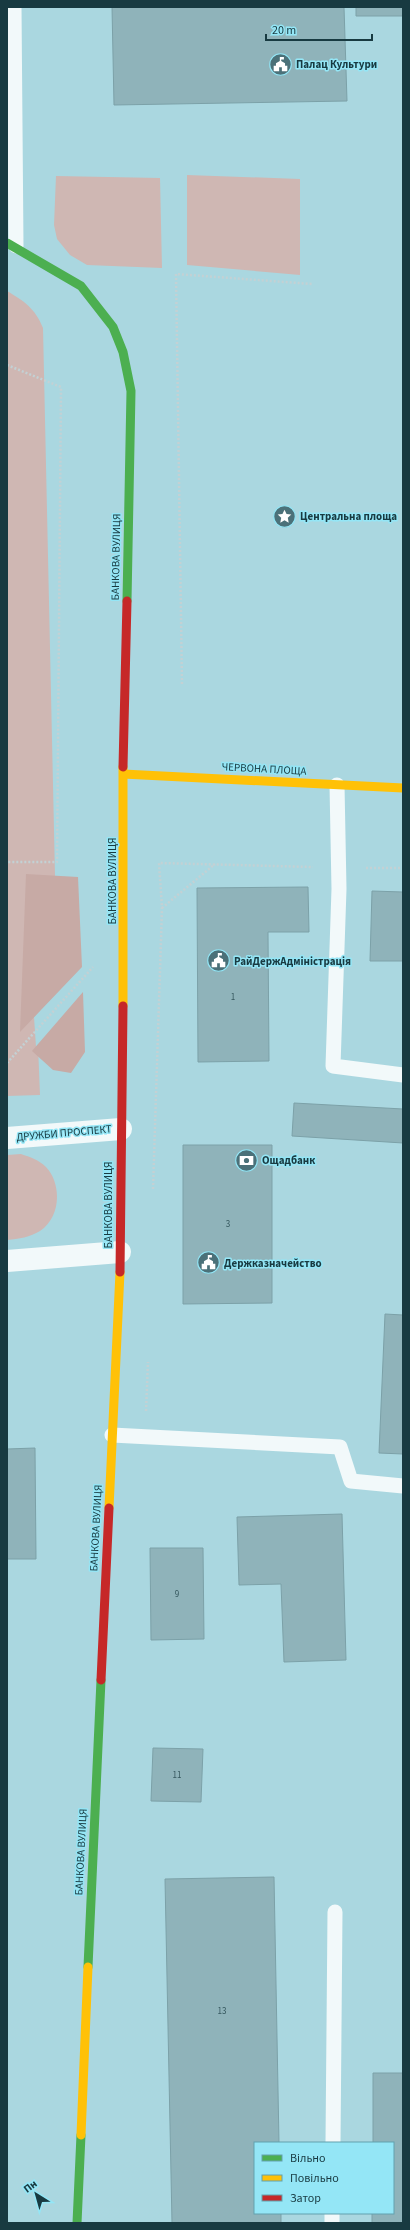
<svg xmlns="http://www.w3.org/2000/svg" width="410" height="2230" font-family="'Source Sans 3',sans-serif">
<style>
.green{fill:#cfb7b3}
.forest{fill:#c7aaa5}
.building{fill:#8fb3ba;stroke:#7ca1a8}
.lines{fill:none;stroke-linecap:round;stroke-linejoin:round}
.path{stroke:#c3d1d4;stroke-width:2.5;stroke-dasharray:2 2;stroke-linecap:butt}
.lane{stroke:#f2f9fa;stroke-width:15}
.street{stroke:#f2f9fa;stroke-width:22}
.fast{stroke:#4caf50;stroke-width:9}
.slow{stroke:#ffc107;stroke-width:9}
.jam{stroke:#c62828;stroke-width:9}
.labels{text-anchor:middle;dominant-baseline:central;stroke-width:3;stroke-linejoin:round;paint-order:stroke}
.number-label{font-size:9px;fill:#36585f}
.poi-label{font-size:11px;font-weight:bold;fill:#183a41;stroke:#94e6f6;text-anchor:start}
.street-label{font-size:11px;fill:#183a41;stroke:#94e6f6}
</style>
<rect width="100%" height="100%" fill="#aad7e0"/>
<path class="green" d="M187 175 300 179V275L187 265Z
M56 176 160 178 162 268 87 265 70 255 57 239 54 225Z
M7 291C24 301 35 308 43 328L55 876H57L61 984 34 1017 36 1047 38 1046 40 1095 7 1096Z
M21 1154C30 1157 39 1160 46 1167 62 1184 61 1217 40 1231 30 1237 19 1239 7 1240V1155Z"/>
<path class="forest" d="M26 874 78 877 82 967 20 1032Z
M83 992 85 1052 71 1073 53 1070 32 1051Z"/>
<path class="building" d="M112 7H344L347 101 114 105Z
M356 7H403V16H356Z
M308 887 309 932H268L269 1061 198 1062 197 888Z
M372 891 403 892V961H370Z
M294 1103 403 1109V1143L292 1136Z
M183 1145H272V1303L183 1304Z
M385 1314 403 1315V1454L379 1453Z
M35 1448 36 1559H7V1449Z
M342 1514 346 1660 284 1662 281 1584 239 1585 237 1517Z
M150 1548H203L204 1639 151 1640Z
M153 1748 203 1749 201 1802 151 1801Z
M274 1877 279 2143H255V2213H281V2223H172L165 1879Z
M373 2073H403V2223H372V2213H393V2143H373Z"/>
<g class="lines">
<path class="path" d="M7 365 61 387 57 862H7
M182 684 176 274 312 284
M366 868H403
M162 908 215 864
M7 1063 93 967
M153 1189 162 908 159 863 313 867
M146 1411 148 1362"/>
<path class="lane" d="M14 7 16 246
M337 785 339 889 333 1066 403 1075
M112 1435 340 1447 351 1481 403 1486
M333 2143 335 1912
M332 2223V2213"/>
<path class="street" d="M7 1138 121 1129
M7 1261 120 1252"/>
<path class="fast" d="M7 243 81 286 113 327 123 352 131 391 127 601
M88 1967 101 1680
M77 2223 81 2135"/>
<path class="slow" d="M123 767V1006
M123 774 403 788
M109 1508 120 1272
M81 2135 88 1967"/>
<path class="jam" d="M123 767 127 601
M120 1272 123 1006
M101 1680 109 1508"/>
</g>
<defs>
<symbol id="civic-disc" viewBox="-11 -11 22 22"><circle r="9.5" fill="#4b7179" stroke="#94e6f6"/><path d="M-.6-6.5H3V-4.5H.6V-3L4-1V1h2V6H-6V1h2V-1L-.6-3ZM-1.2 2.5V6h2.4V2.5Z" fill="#fff"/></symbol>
<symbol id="sight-disc" viewBox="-11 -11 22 22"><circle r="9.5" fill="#4b7179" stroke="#94e6f6"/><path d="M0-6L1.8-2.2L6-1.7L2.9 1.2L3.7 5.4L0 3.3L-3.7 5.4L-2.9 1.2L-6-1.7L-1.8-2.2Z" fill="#fff"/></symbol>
<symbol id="bank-disc" viewBox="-11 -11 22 22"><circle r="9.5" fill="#4b7179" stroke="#94e6f6"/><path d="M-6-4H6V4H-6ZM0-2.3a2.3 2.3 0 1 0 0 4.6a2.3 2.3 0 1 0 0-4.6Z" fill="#fff"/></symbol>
</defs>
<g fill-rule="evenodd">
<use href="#civic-disc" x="268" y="52" width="25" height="25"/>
<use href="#sight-disc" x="272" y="504" width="25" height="25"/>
<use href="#civic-disc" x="206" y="948" width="25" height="25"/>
<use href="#bank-disc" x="234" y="1148" width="25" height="25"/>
<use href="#civic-disc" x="196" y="1250" width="25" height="25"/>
</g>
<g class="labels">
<g class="number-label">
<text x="233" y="997">1</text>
<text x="228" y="1224">3</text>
<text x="177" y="1594">9</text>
<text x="177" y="1775">11</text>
<text x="222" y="2011">13</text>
</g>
<g class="poi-label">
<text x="296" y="64">Палац Культури</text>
<text x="300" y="516">Центральна площа</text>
<text x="234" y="961">РайДержАдміністрація</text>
<text x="262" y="1160">Ощадбанк</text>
<text x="224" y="1263">Держказначейство</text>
</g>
<g class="street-label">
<text transform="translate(116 557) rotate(-89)">БАНКОВА ВУЛИЦЯ</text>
<text transform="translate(264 769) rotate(3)">ЧЕРВОНА ПЛОЩА</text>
<text transform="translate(112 881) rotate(-90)">БАНКОВА ВУЛИЦЯ</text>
<text transform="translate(64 1133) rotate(-5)">ДРУЖБИ ПРОСПЕКТ</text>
<text transform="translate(108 1205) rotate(-90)">БАНКОВА ВУЛИЦЯ</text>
<text transform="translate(96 1528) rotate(-87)">БАНКОВА ВУЛИЦЯ</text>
<text transform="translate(81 1852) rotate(-87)">БАНКОВА ВУЛИЦЯ</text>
</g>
</g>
<rect width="410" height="2230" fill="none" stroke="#183a41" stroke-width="16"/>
<rect x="254" y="2142" width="140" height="72" fill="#94e6f6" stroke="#62a1ae"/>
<rect x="262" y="2155" width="20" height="6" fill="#4caf50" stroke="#62a1ae"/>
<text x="290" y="2162" font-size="12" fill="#183a41">Вільно</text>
<rect x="262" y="2175" width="20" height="6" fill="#ffc107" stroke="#62a1ae"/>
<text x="290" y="2182" font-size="12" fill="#183a41">Повільно</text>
<rect x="262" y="2195" width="20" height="6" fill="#c62828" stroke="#62a1ae"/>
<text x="290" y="2202" font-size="12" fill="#183a41">Затор</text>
<g transform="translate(36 2194) rotate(323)" stroke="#94e6f6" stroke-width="3" paint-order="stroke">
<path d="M0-3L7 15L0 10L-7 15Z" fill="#183a41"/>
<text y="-6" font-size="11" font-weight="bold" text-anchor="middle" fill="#183a41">Пн</text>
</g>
<path d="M266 34v6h106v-6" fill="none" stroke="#183a41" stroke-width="2"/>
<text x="272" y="34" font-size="12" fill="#183a41" stroke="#94e6f6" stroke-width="3" paint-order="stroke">20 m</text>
</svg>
